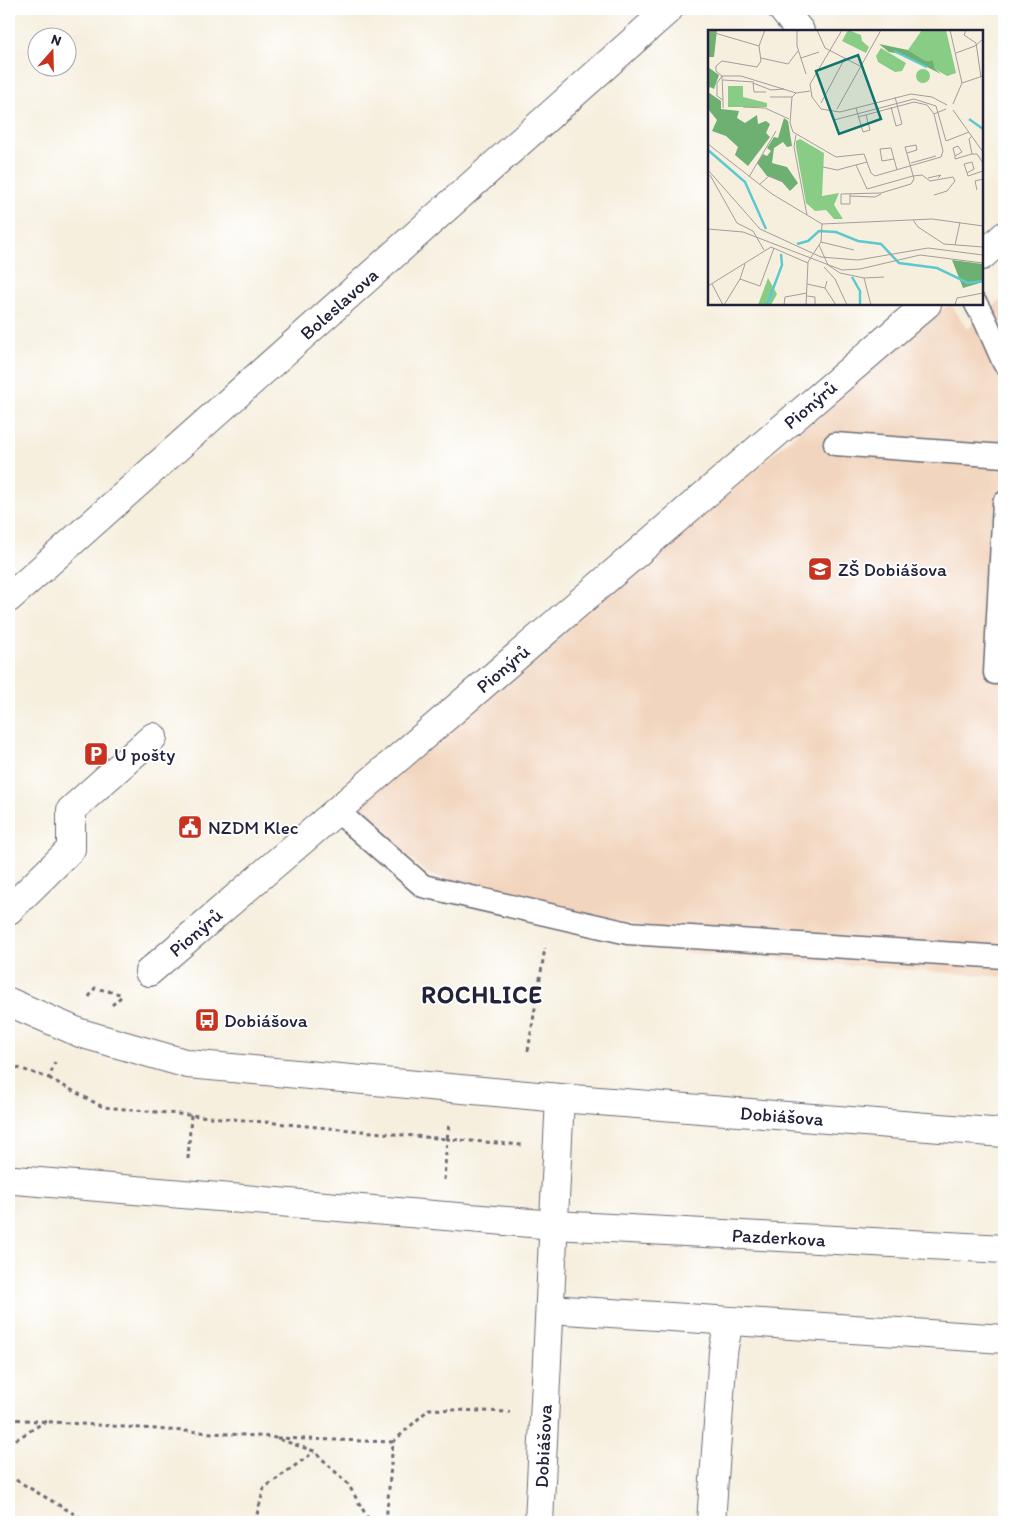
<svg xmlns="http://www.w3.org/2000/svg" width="1013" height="1531" font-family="Itim,sans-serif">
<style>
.built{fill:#f2d5be}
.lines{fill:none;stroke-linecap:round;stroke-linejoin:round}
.lane-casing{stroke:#6c6a74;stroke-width:25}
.street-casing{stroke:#6c6a74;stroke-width:30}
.secondary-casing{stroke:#6c6a74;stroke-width:30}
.path{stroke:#6c6a74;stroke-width:3;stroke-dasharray:4 4;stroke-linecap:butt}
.lane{stroke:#fff;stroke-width:22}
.street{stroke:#fff;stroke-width:28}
.secondary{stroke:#fff;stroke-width:28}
.labels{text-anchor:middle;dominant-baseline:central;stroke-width:4;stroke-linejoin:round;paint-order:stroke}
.street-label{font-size:19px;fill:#22223b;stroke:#fff}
.poi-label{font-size:19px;fill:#22223b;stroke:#fff;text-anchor:start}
.district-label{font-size:24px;font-weight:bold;letter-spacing:1px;fill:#22223b;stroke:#fff}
.inset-river{fill:none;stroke:#5cc9cf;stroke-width:2.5}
.inset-road{fill:none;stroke:#a19d9d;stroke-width:1}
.view{fill:#0f766e;fill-opacity:0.15;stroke:#0f766e;stroke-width:2.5}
.inset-edge{fill:none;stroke:#22223b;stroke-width:2.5}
</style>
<rect width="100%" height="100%" fill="#fff"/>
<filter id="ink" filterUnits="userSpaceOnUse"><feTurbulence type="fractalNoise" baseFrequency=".02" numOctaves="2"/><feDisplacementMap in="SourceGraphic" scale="10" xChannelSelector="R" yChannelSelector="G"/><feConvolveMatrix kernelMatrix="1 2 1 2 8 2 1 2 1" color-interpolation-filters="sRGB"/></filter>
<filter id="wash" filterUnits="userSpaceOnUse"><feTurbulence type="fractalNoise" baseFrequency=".0096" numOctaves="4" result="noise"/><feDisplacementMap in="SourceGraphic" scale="20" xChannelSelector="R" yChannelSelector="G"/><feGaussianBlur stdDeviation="1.12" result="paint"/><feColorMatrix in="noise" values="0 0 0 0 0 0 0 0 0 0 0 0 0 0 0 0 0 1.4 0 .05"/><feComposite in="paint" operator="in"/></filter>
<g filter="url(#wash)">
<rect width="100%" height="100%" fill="#f6efde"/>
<path class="built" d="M1004 297V977L686 953 638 926 428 874 354 810 949 304H951L967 329Z"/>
</g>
<g filter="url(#ink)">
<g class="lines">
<defs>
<path id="lane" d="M976 304 985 320 1004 363
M835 444 1004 456
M995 673 1004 503
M336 810 423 886 628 933 1004 957"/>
<g id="street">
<path d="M782 9 800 31"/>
<path d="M982 256 1004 236"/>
<path id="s1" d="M9 598 669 9"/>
<path d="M9 910 71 849V810L153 737"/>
<path id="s2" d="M149 972 927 304"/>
<path id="s3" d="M15 1180 554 1225 1004 1249"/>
<path d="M550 1309 1004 1339"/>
<path id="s4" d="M539 1522 560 1098"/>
<path d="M711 1522 723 1352 729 1321"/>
</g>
<g id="secondary">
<path id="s5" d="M9 1002 80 1033 188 1064 560 1098 1004 1133"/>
</g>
</defs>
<use href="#lane" class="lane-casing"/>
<use href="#street" class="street-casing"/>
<use href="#secondary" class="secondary-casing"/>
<path class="path" d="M89 997 95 988 120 994
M112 1005 122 996
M528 1051 545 948
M9 1065 49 1078 55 1062
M49 1078 103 1107 447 1139 449 1124
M188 1159 191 1115
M444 1180 447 1139 522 1145
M9 1419 272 1437 314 1451 348 1484 370 1522
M277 1438 393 1442 386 1522
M393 1442 429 1409 510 1412
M9 1444 46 1421
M9 1476 88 1522
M255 1522 264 1488 314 1452"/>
<use href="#lane" class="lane"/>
<use href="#street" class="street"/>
<use href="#secondary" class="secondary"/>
</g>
</g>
<defs>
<symbol id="school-square" viewBox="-11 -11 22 22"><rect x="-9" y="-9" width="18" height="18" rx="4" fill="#c8321e" stroke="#fff"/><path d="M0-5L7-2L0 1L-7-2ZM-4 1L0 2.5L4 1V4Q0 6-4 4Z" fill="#fff"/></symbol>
<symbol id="parking-square" viewBox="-11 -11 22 22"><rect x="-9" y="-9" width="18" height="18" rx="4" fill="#c8321e" stroke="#fff"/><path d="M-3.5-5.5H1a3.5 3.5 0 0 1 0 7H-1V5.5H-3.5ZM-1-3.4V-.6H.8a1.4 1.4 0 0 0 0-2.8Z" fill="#fff"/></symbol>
<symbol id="civic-square" viewBox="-11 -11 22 22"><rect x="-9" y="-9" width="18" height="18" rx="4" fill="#c8321e" stroke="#fff"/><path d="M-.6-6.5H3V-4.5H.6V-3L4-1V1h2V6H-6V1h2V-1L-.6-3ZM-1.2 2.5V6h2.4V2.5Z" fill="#fff"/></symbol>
<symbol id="bus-square" viewBox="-11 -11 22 22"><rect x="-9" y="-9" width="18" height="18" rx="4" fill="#c8321e" stroke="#fff"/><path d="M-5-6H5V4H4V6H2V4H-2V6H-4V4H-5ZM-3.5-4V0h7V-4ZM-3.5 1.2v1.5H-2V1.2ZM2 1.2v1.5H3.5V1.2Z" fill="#fff"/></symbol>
</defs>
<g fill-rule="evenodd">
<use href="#school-square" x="806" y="555" width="28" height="28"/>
<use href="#parking-square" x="82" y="740" width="28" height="28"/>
<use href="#civic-square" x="176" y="813" width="28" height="28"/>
<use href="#bus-square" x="193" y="1006" width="28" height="28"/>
</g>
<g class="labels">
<g class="street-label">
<text stroke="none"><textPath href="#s1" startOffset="442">Boleslavova</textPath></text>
<text stroke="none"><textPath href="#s2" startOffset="871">Pionýrů</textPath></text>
<text stroke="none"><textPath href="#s2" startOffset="466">Pionýrů</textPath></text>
<text stroke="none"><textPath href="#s2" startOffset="61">Pionýrů</textPath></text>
<text stroke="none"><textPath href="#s5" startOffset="786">Dobiášova</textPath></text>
<text stroke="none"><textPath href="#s3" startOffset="766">Pazderkova</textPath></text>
<text stroke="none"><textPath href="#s4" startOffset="76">Dobiášova</textPath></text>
</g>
<g class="poi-label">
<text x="838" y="569">ZŠ Dobiášova</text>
<text x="114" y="754">U pošty</text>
<text x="208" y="827">NZDM Klec</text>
<text x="224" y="1020">Dobiášova</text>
</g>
<g class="district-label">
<text x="482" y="994">ROCHLICE</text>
</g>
</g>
<g transform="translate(708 30)">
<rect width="275" height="275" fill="#f6efde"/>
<path d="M140 0 153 5 154 11 161 17 158 23 134 11ZM214 0H238L248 43 239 46 227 39 225 30 218 31 200 20ZM173 18 198 33 194 41 187 42 170 32 168 26ZM208 46a7 7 0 1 1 14 0a7 7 0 1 1-14 0ZM20 56H35V67L59 73V77H20ZM92 109 116 123 114 166 131 163 126 175 135 189H126L118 180 107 181 98 173 88 117V111ZM60 248 69 264 63 275H50Z" fill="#89cc85"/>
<path d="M0 0H9L6 27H0ZM171 14 200 20 218 31 225 30 227 39 233 44 193 24 181 22ZM0 37 11 45 6 59 2 57 0 60ZM0 62 13 71V79L31 81 29 88 37 93 49 85 50 94 58 91 62 94 58 103 62 107 40 136 27 125 30 117 18 106 4 101 9 90 0 79ZM76 88 80 91 84 116 79 117 75 112 66 118 64 133 79 137 90 153 82 161 74 152 59 146 49 133 55 124 59 126 63 121 59 118 66 107 70 108ZM244 230 275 234V252L255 258Z" fill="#6eb072"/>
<path class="inset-river" d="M186 21 219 37M261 89 275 99M0 120 37 152 58 199M89 214 100 211 111 201 128 202 150 211 173 214 191 233 229 238 260 253 275 251M144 247 152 261V275M59 275 74 235 73 224"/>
<path class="inset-road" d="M57 0 51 16 53 31 49 37 14 31 8 36V41L14 46H33L88 63M89 0V16L98 44M109 0 117 18 152 36M134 0 102 54 104 67 113 79 132 82 203 64 224 67 239 75M242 0 254 53 245 74M258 0 256 5 268 13 273 47M0 1 51 16M248 23 267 16 275 9M53 28 80 34 90 21M93 28 111 22M15 50 46 52M254 53 275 46M102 61 88 63 84 67 82 93 85 102 128 127 156 124 163 143 167 146 233 127 235 121 226 84 238 79M58 62H46L45 53 63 60 76 59M62 67H84M113 73 137 28M35 77 57 78 81 89M183 77 188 96 194 94 187 67M15 78V70L9 66V53L14 46 15 70M148 78 155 102 162 100 158 85M129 79 173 0M245 80 275 122M150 87 206 72 219 75 226 84M126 90 206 69 228 76 238 111 261 102M88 105 86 117 99 185M264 106 261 109 264 124H269L275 133M0 114 64 164 114 194M247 126 245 118 250 116 254 122 247 126V129L264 124M186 129 174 131 172 119 183 118 189 140M264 132 266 139 259 143 256 134ZM203 133 228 126M148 135 159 159 205 146 214 145 222 151 245 147 247 151 239 161 226 165M115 137 129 140 159 132M0 140 52 199 113 227 150 230 220 218 275 225M259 143 260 146 275 141M2 145 29 193 45 201 56 220M41 147 68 101M220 148 233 145 230 148M51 155 61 146 75 152M269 160 267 151 275 149M142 164V174H133V164L173 163 203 154 206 149 197 117 208 115 209 120 199 123M142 166 167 167 173 164M205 190 210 197 236 214 275 217M114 194 224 189 275 196M0 199 35 202 134 240 152 239 212 225 275 233M113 212 146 220M111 215 120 235 132 243 156 248 176 247M247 215 252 192M116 237 127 249 139 275M156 248 163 275M32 249 52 256 66 218M4 254 15 275M99 254 117 258 119 251M0 256 63 217 100 233M117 258 128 275M99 266 107 267V275M16 275 32 249 37 234M76 275 77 267 99 263M98 275 100 232 113 212 114 194M247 275 249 268 275 263"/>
<path class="view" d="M150 25 173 89 131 104 108 41Z"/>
<rect width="275" height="275" class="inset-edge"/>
</g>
<rect width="1013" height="1531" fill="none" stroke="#fff" stroke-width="30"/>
<g transform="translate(52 52) rotate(20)"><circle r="24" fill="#ffffff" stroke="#a7a7b1"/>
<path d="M0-4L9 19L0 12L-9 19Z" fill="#c8321e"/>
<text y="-8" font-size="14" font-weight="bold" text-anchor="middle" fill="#22223b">N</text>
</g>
</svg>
